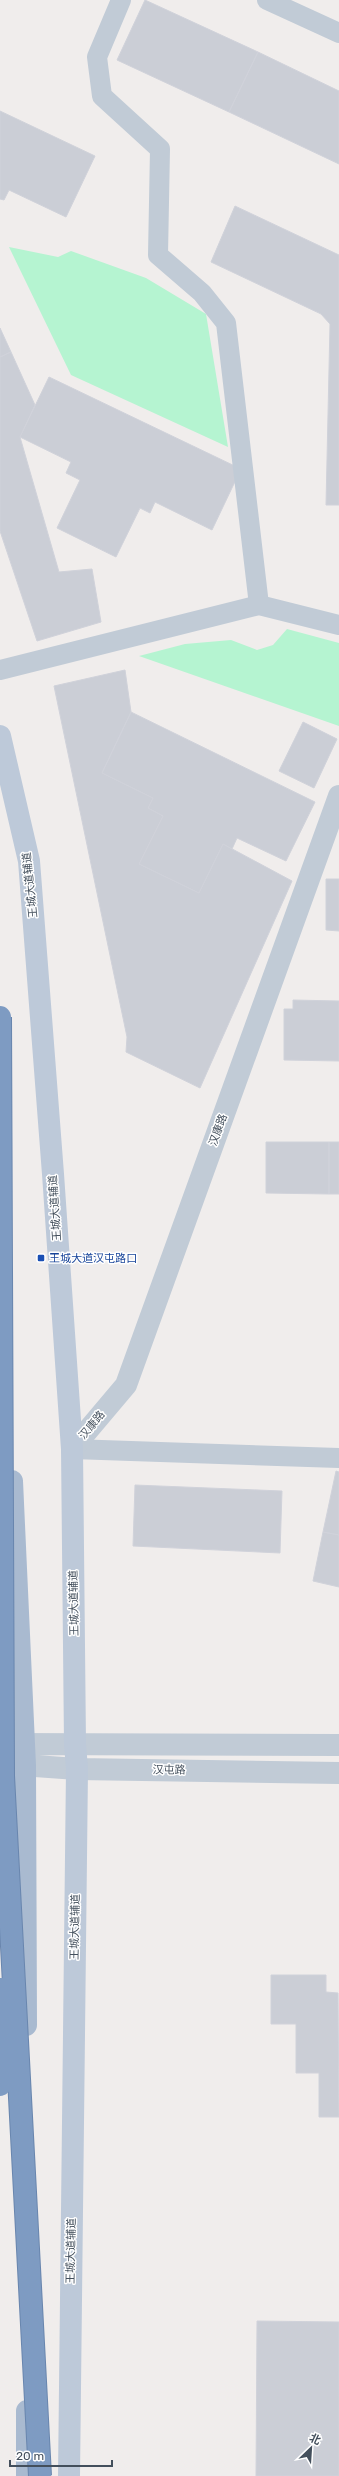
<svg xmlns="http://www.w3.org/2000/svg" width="339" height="2476" font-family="Rubik,'Noto Sans SC',sans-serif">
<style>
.green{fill:#b5f4d1}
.building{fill:#cbced6;stroke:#d0d2da}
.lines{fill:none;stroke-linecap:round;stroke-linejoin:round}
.lane{stroke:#c1cbd6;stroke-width:20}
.street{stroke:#c1cbd6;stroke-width:22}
.secondary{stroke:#bdc9d9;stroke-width:22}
.primary{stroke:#a9bad0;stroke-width:22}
.highway-bridge-casing{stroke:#6986ae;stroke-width:24;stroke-linecap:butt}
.highway-bridge{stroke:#7e9bc2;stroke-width:22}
.transit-dot{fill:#1a4fb4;stroke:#fff;stroke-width:1.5}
.labels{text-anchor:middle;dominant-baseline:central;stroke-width:3;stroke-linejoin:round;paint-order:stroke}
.street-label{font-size:11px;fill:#434f5c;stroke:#fff}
.transit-label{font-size:11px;fill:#164399;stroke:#fff;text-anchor:start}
</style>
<rect width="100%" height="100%" fill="#f0edec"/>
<path class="green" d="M9 247 58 257 71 251 146 278 206 314 228 447 71 375Z
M287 629 339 643V726L139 656 185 644 231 640 257 650 273 645Z"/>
<path class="building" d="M145 0 258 52 229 112 117 60Z
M258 52 339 91V164L229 112Z
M0 111 95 156 66 217 9 190 4 200 0 199Z
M235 206 339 255V505H326L330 324 321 314 211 262Z
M0 328 11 352 0 357Z
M11 352 35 405 20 437 59 572 92 569 101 622 37 641 0 531V357Z
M49 377 241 469 212 530 155 502 150 513 140 508 116 557 57 528 80 480 66 473 71 462 20 437Z
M125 670 131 712 102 773 153 798 148 808 163 816 139 864 199 893 223 844 292 881 200 1088 126 1052 127 1037 54 686Z
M131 712 315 802 286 861 237 838 232 849 223 844 199 893 139 864 163 816 148 808 153 798 102 773Z
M303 722 337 739 314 788 279 771Z
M326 879H339V931L326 930Z
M293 1000 339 1001V1061L284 1060V1009H293Z
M266 1142H329V1194L266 1193Z
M329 1142H339V1194H329Z
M336 1471 339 1472V1535L323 1532Z
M135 1485 282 1491 280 1553 133 1546Z
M323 1532 339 1535V1587L313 1581Z
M271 1975H326V1992L338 1993 339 2117H319V2073H296V2024H271Z
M257 2321 339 2322V2476H256Z"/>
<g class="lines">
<path class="lane" d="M121 0 97 57 102 96 160 149 158 255 202 293 226 323 259 605
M267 0 339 33
M0 670 259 605 339 625
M72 1449 339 1458"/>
<path class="street" d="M72 1449 126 1385 339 796
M4 1744 339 1745
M7 1764 77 1769 339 1773"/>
<path class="secondary" d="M0 736 29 861 53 1174 72 1449 75 1744 77 1769 69 2476"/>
<path class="primary" d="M12 1481 25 1766 26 2025
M27 2411V2476"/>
<defs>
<path id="highway-bridge" d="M0 1017 3 1776 40 2476
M0 2085 1 1989"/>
</defs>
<use href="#highway-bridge" class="highway-bridge-casing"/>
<use href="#highway-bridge" class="highway-bridge"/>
</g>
<rect class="transit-dot" x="37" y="1254" width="8" height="8" rx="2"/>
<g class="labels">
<g class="street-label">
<text transform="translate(30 885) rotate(-96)">王城大道辅道</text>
<text transform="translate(218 1130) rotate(-70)">汉康路</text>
<text transform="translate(55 1208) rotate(-94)">王城大道辅道</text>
<text transform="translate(92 1425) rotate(-50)">汉康路</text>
<text transform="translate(74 1603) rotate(-91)">王城大道辅道</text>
<text transform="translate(169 1770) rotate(1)">汉屯路</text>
<text transform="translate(75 1927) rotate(-89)">王城大道辅道</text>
<text transform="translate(71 2251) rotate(-89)">王城大道辅道</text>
</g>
<g class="transit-label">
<text x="49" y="1258">王城大道汉屯路口</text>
</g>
</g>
<g transform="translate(311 2448) rotate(25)" stroke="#ffffff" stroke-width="3" paint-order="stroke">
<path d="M0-3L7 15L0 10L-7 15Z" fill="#434f5c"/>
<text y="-6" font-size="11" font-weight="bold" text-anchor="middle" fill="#434f5c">北</text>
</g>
<path d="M10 2460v6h102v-6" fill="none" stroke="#434f5c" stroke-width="2"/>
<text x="16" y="2460" font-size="12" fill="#434f5c" stroke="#ffffff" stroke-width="3" paint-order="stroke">20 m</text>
</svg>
